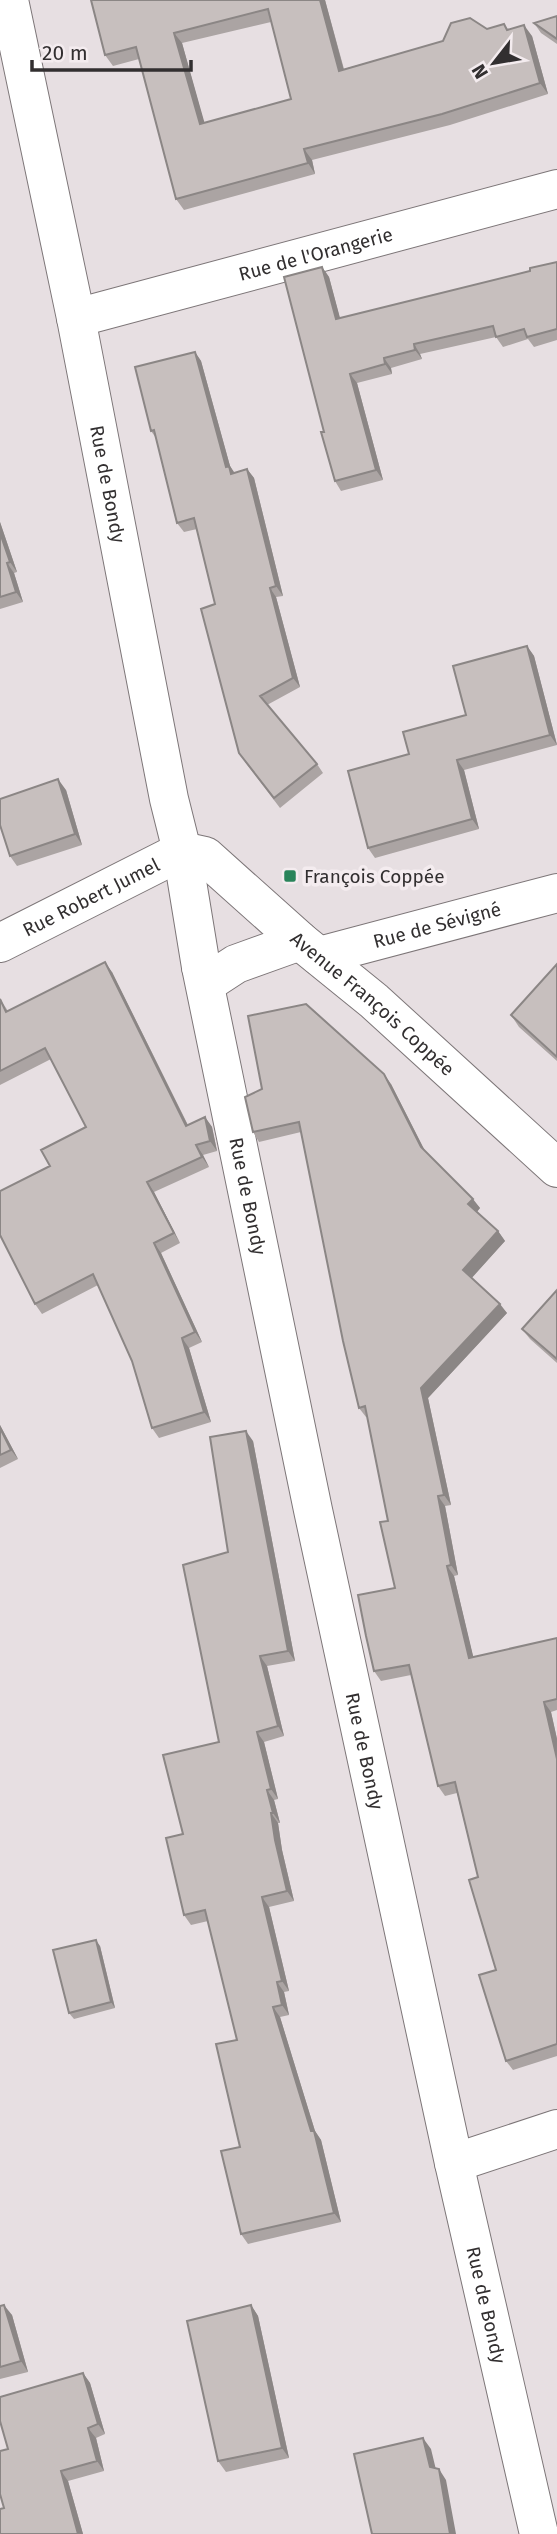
<svg xmlns="http://www.w3.org/2000/svg" width="557" height="2534" font-family="'Fira Sans',sans-serif">
<style>
.lines{fill:none;stroke-linecap:round;stroke-linejoin:round}
.minor-casing{stroke:#7d7678;stroke-width:40}
.tertiary-casing{stroke:#7d7678;stroke-width:40}
.minor{stroke:#fff;stroke-width:38}
.tertiary{stroke:#fff;stroke-width:38}
.wall{fill:#aba4a3;fill-rule:evenodd}
.shaded-wall{fill:#8b8685}
.building{fill:#c7bfbe;stroke:#8b8685;stroke-width:2;fill-rule:evenodd}
.poi-dot{fill:#29845a;stroke:#f4ecef;stroke-width:2.5}
.labels{text-anchor:middle;dominant-baseline:central;stroke-width:7;stroke-linejoin:round;paint-order:stroke}
.street-label{font-size:19px;fill:#322f30;stroke:#f4ecef}
.poi-label{font-size:19px;fill:#322f30;stroke:#f4ecef;text-anchor:start}
</style>
<rect width="100%" height="100%" fill="#e7dfe2"/>
<g class="lines">
<defs>
<g id="minor">
<path id="s1" d="M76 318 557 189"/>
<path id="s2" d="M0 943 182 851"/>
<path id="s3" d="M319 956 557 893"/>
<path d="M201 967 213 979 236 964 300 941"/>
<path d="M454 2163 557 2129"/>
</g>
<g id="tertiary">
<path id="s4" d="M9 0 76 318 169 799 182 851 201 967 313 1510 454 2163 539 2534"/>
<path id="s5" d="M182 851 205 856 300 941 374 1001 557 1168"/>
</g>
</defs>
<use href="#minor" class="minor-casing"/>
<use href="#tertiary" class="tertiary-casing"/>
<use href="#minor" class="minor"/>
<use href="#tertiary" class="tertiary"/>
</g>
<path class="wall" d="M91 0H325L344 69 504 24 508 30 532 36 548 94 450 125 312 160 315 174 184 210 176 199 139 59 113 66 105 55ZM271 22 291 99 204 123 182 43Z
M557 16V44L541 33 534 23Z
M557 262V340L534 347 528 339 503 347 496 337 420 354 422 359 391 368 392 374 357 383 383 480 341 491 335 481 324 432 322 267 329 277 340 319 530 271Z
M195 352 201 361 230 466 234 473 247 469 254 478 283 596 276 597 300 687 267 705 317 764 323 773 280 808 245 762 215 604 197 529 184 532 177 523 156 438 151 431Z
M0 522 17 572 14 573 23 602 0 609Z
M527 646 534 656 557 745 464 770 479 829 375 858 368 848 466 715Z
M66 790 82 845 17 866 10 856Z
M557 964V1061L519 1027 511 1015Z
M112 972 188 1125 205 1117 212 1127 217 1151 203 1155 209 1167 154 1192 180 1243 161 1253 202 1342 189 1348 211 1422 159 1438 152 1428 132 1361 98 1285 42 1314 35 1304 50 1166 86 1127 51 1059 0 1085V999L8 1011Z
M391 1084 425 1151 480 1208 477 1212 498 1231 505 1241 471 1278 507 1313 428 1398 451 1505 445 1506 458 1575 454 1576 473 1657 557 1638V1710L551 1712 557 1739V2056L513 2070 506 2061 496 1970 478 1877 457 1793 445 1796 438 1786 411 1675 381 1681 374 1671 395 1588 388 1521 368 1417H366L359 1408 301 1132 259 1142 253 1132Z
M557 1290V1363L530 1339 522 1329Z
M0 1425 18 1459 0 1468Z
M253 1441 295 1661 267 1666 284 1736 264 1742 278 1799 274 1800 280 1823H278L282 1850 294 1901 269 1907 289 1991 284 1992 289 2015 280 2017 315 2131 321 2140 341 2222 248 2244 241 2234 237 2040 208 1921 191 1925 184 1915 183 1834 219 1742 228 1552Z
M100 1946 115 2008 74 2019 69 2013Z
M251 2305 258 2316 289 2458 226 2472 218 2461Z
M0 2306 12 2315 28 2372 0 2379Z
M83 2373 90 2383 105 2434 96 2438 104 2471 68 2481 83 2534H0L4 2508 8 2449Z"/>
<path class="shaded-wall" d="M320 0H325L347 82 339 71Z
M524 25 532 36 548 94 540 83Z
M174 33 182 43 208 135 200 124Z
M304 149 312 160 315 174 308 163Z
M322 267 329 277 343 329 336 319Z
M414 344 420 354 422 359 415 350Z
M195 352 201 361 230 466 236 475 238 483 226 467Z
M384 358 391 368 392 374 385 364Z
M350 374 357 383 383 480 376 470Z
M247 469 254 478 283 596 276 586Z
M0 522 17 572 10 562 0 533Z
M7 563 14 573 23 602 16 592Z
M270 588 276 597 300 687 293 678Z
M527 646 534 656 557 745 550 735Z
M457 760 464 770 479 829 472 819Z
M58 779 66 790 82 845 75 834Z
M105 962 112 972 193 1136 186 1126Z
M384 1074 391 1084 428 1157 421 1147Z
M205 1117 212 1127 217 1151 210 1141Z
M196 1145 203 1155 209 1167 202 1157Z
M147 1182 154 1192 180 1243 174 1233Z
M473 1199 480 1208 475 1214 468 1204Z
M498 1231 505 1241 470 1280 463 1270Z
M154 1243 161 1253 202 1342 195 1332Z
M500 1304 507 1313 428 1398 451 1505 444 1495 421 1388Z
M182 1338 189 1348 211 1422 204 1412Z
M0 1425 18 1459 11 1450 0 1428Z
M246 1431 253 1441 295 1661 288 1651Z
M438 1496 445 1506 458 1575 451 1565Z
M447 1566 454 1576 476 1668 469 1658Z
M260 1656 267 1666 284 1736 278 1726Z
M544 1702 551 1712 557 1739V1759Z
M257 1732 264 1742 278 1799 271 1789Z
M267 1790 274 1800 280 1823 273 1813Z
M271 1813 278 1823 282 1850 294 1901 287 1891 275 1840Z
M262 1897 269 1907 289 1991 282 1981Z
M96 1940 100 1946 115 2008 111 2002Z
M277 1982 284 1992 289 2015 282 2005Z
M273 2007 280 2017 315 2131 321 2140 341 2222 334 2213Z
M4 2305 12 2315 28 2372 21 2361Z
M251 2305 258 2316 289 2458 282 2448Z
M83 2373 90 2383 105 2434 98 2424Z
M88 2428 96 2438 104 2471 97 2461Z
M423 2438 431 2449 438 2478 430 2467Z
M439 2469 446 2480 456 2534H450Z
M61 2471 68 2481 83 2534H78Z"/>
<path class="building" d="M91 0H320L339 71 443 41 451 23 470 18 487 29 504 24 507 30 524 25 540 83 442 114 304 149 308 163 176 199 136 47 105 55ZM268 9 291 99 200 124 174 33Z
M557 16V39L534 23Z
M557 262V329L527 337 524 329 496 337 493 326 414 344 415 350 384 358 385 364 350 374 376 470 335 481 321 432H324L284 277 322 267 336 319 530 271V268Z
M195 352 226 467 229 466 231 474 247 469 276 586 270 588 293 678 260 696 317 764 274 798 239 753 201 609 215 604 194 518 177 523 154 430 151 431 135 367Z
M0 533 10 562 7 563 16 592 0 597Z
M527 646 550 735 457 760 472 819 368 848 348 771 409 754 403 732 466 715 453 666Z
M58 779 75 834 10 856 0 825V799Z
M105 962 186 1126 205 1117 210 1141 196 1145 202 1157 147 1182 174 1233 154 1243 195 1332 182 1338 204 1412 152 1428 132 1361 93 1274 35 1304 0 1235V1191L50 1166 41 1150 86 1127 45 1048 0 1071V999L6 1012Z
M557 964V1057L511 1015Z
M306 1004 384 1074 421 1147 473 1199 468 1204 498 1231 463 1270 500 1304 421 1388 444 1495 438 1496 451 1565 447 1566 469 1658 557 1638V1699L544 1702 557 1759V2044L506 2061 479 1975 496 1970 469 1880 478 1877 455 1782 438 1786 409 1665 374 1671 366 1636 358 1595 395 1588 380 1522 388 1521 365 1406 359 1408 343 1341 299 1122 253 1132 245 1097 262 1089 248 1016Z
M557 1290V1359L522 1329Z
M0 1428 11 1450 0 1455Z
M246 1431 288 1651 260 1656 278 1726 257 1732 271 1789 267 1790 273 1813H271L275 1840 287 1891 262 1897 282 1981 277 1982 282 2005 273 2007 311 2131H314L334 2213 241 2234 221 2151 240 2147 216 2044 237 2040 205 1910 184 1915 166 1838 183 1834 163 1755 219 1742 183 1565 228 1552 210 1437Z
M96 1940 111 2002 69 2013 53 1950Z
M4 2305 21 2361 0 2367V2306Z
M251 2305 282 2448 218 2461 187 2321Z
M83 2373 98 2424 88 2428 97 2461 61 2471 78 2534H0V2509L4 2508 0 2494V2451L8 2449 0 2421V2397Z
M423 2438 430 2467 439 2469 450 2534H372L354 2454Z"/>
<rect class="poi-dot" x="283" y="869" width="14" height="14" rx="3.5"/>
<g class="labels">
<g class="street-label">
<text stroke="none"><textPath href="#s1" startOffset="248">Rue de l'Orangerie</textPath></text>
<text stroke="none"><textPath href="#s4" startOffset="494">Rue de Bondy</textPath></text>
<text stroke="none"><textPath href="#s2" startOffset="102">Rue Robert Jumel</textPath></text>
<text stroke="none"><textPath href="#s3" startOffset="122">Rue de Sévigné</textPath></text>
<text stroke="none"><textPath href="#s5" startOffset="247">Avenue François Coppée</textPath></text>
<text stroke="none"><textPath href="#s4" startOffset="1220">Rue de Bondy</textPath></text>
<text stroke="none"><textPath href="#s4" startOffset="1787">Rue de Bondy</textPath></text>
<text stroke="none"><textPath href="#s4" startOffset="2354">Rue de Bondy</textPath></text>
</g>
<g class="poi-label">
<text x="304" y="876">François Coppée</text>
</g>
</g>
<g transform="translate(494 63) rotate(239)" stroke="#f4ecef" stroke-width="5" paint-order="stroke">
<path d="M0-5L12 26L0 18L-12 26Z" fill="#322f30"/>
<text y="-10" font-size="19" font-weight="bold" text-anchor="middle" fill="#322f30">N</text>
</g>
<path d="M32 60v10h159v-10" fill="none" stroke="#322f30" stroke-width="3.5"/>
<text x="42" y="60" font-size="21" fill="#322f30" stroke="#f4ecef" stroke-width="5" paint-order="stroke">20 m</text>
</svg>
